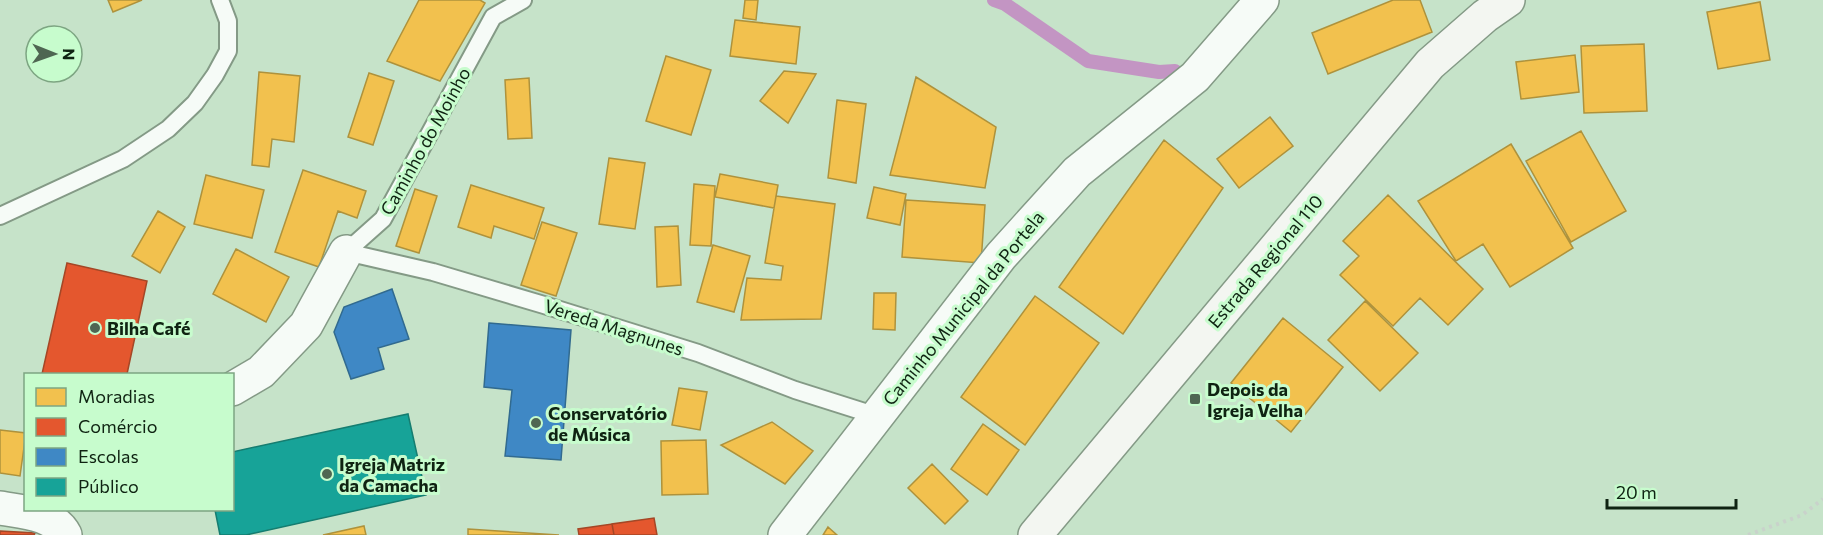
<svg xmlns="http://www.w3.org/2000/svg" width="1823" height="535" font-family="Commissioner,sans-serif">
<style>
.homes{fill:#f2c14e;stroke:#ae923c;stroke-width:1.5}
.shops{fill:#e4572e;stroke:#a44726;stroke-width:1.5}
.schools{fill:#3f88c5;stroke:#316a8f;stroke-width:1.5}
.public{fill:#17a398;stroke:#157d70;stroke-width:1.5}
.lines{fill:none;stroke-linecap:round;stroke-linejoin:round}
.stream{stroke:#c395c3;stroke-width:14}
.lane-casing{stroke:#849a86;stroke-width:20}
.street-casing{stroke:#849a86;stroke-width:36}
.secondary-casing{stroke:#849a86;stroke-width:36}
.path{stroke:#c9d2cb;stroke-width:4;stroke-dasharray:3 4.5;stroke-linecap:butt}
.lane{stroke:#f6fbf7;stroke-width:16}
.street{stroke:#f6fbf7;stroke-width:33}
.secondary{stroke:#f3f6f1;stroke-width:33}
.poi-dot{fill:#4f6652;stroke:#c7fccd;stroke-width:2}
.labels{text-anchor:middle;dominant-baseline:central;stroke-width:6;stroke-linejoin:round;paint-order:stroke}
.street-label{font-size:18px;fill:#0f2312;stroke:#c7fccd}
.poi-label{font-size:18px;font-weight:bold;fill:#0f2312;stroke:#c7fccd;text-anchor:start}
</style>
<rect width="100%" height="100%" fill="#c6e3c9"/>
<path class="homes" d="M108 0H142L113 12Z
M419 0H480L485 3 440 81 387 61Z
M745 0H758L756 20 743 18Z
M1393 0H1420L1432 32 1328 74 1312 33Z
M1760 2 1770 60 1718 69 1707 12Z
M735 20 800 27 796 64 730 56Z
M1644 44 1647 111 1584 113 1581 46Z
M1575 55 1579 92 1521 99 1516 62Z
M666 56 711 70 691 135 646 121Z
M784 71 816 74 788 123 760 101Z
M259 72 300 76 294 142 272 139 269 167 252 165Z
M369 73 394 81 373 145 348 137Z
M916 77 996 127 985 188 890 175Z
M529 78 532 138 508 139 505 80Z
M837 100 866 104 856 183 828 178Z
M1270 117 1293 146 1239 188 1217 159Z
M1581 131 1626 211 1571 242 1526 161Z
M1164 140 1223 188 1123 334 1059 287Z
M1511 144 1573 248 1510 287 1483 244 1456 261 1418 201Z
M609 158 645 163 635 229 599 224Z
M303 170 366 191 357 218 338 211 319 267 275 252Z
M720 174 778 185 774 208 715 197Z
M206 175 264 190 252 238 194 224Z
M694 184 715 186 711 246 690 245Z
M471 185 544 208 534 239 494 226 491 238 458 227Z
M874 187 906 194 900 225 867 218Z
M415 189 437 196 419 253 396 246Z
M1388 195 1483 289 1448 325 1420 298 1393 326 1340 275 1359 256 1343 241Z
M776 196 835 204 821 319 741 320 747 278 781 280 783 266 765 263Z
M906 200 985 205 981 263 902 257Z
M158 211 185 227 160 273 132 256Z
M542 222 577 233 556 296 521 285Z
M678 226 681 285 657 287 655 227Z
M713 245 750 256 734 312 697 302Z
M236 249 289 277 266 322 213 294Z
M874 293H896L895 330 873 329Z
M1035 296 1099 343 1025 445 961 397Z
M1365 301 1418 353 1380 391 1328 340Z
M1283 318 1343 367 1291 432 1231 383Z
M679 388 707 392 700 430 672 425Z
M772 422 813 451 785 484 721 445Z
M983 424 1019 450 987 495 951 469Z
M0 430 26 433 20 476 0 473Z
M706 440 708 494 662 495 661 441Z
M932 464 968 501 945 524 908 488Z
M364 526 366 535H323Z
M828 527 837 535H823Z
M468 529 559 535H468Z"/>
<path class="shops" d="M67 263 147 281 127 374H42Z
M654 518 657 535H614L612 524Z
M612 524 614 535H579L578 529Z
M0 531 35 533 34 535H0Z"/>
<path class="schools" d="M392 289 409 339 378 348 384 369 351 379 334 332 344 307Z
M489 323 571 330 561 460 505 456 512 390 484 387Z"/>
<path class="public" d="M408 414 426 495 246 535H220L215 510H232V452Z"/>
<g class="lines">
<path class="stream" d="M994 0 1005 4 1088 61 1159 72 1175 71"/>
<defs>
<path id="lane" d="M0 216 123 159 168 129 195 103 215 75 228 51V21L220 0
M346 252 433 272 544 305 698 353 795 390 877 416
M346 252 383 219 493 17 523 0"/>
<path id="street" d="M232 389 261 372 306 325 346 252
M0 508C22 512 54 513 65 535
M785 535 1001 256 1077 172 1195 77 1262 0"/>
<path id="secondary" d="M1035 535 1430 64 1485 16 1508 0"/>
</defs>
<use href="#lane" class="lane-casing"/>
<use href="#street" class="street-casing"/>
<use href="#secondary" class="secondary-casing"/>
<path class="path" d="M1748 535 1802 515 1823 499"/>
<use href="#lane" class="lane"/>
<use href="#street" class="street"/>
<use href="#secondary" class="secondary"/>
</g>
<g class="poi-dot">
<circle cx="95" cy="328" r="6"/>
<rect x="1189" y="393" width="12" height="12" rx="3"/>
<circle cx="536" cy="423" r="6"/>
<circle cx="327" cy="474" r="6"/>
</g>
<g class="labels">
<g class="street-label">
<text transform="translate(425 141) rotate(-61)">Caminho do Moinho</text>
<text transform="translate(1265 261) rotate(-50)">Estrada Regional 110</text>
<text transform="translate(963 308) rotate(-51)">Caminho Municipal da Portela</text>
<text transform="translate(614 327) rotate(18)">Vereda Magnunes</text>
</g>
<g class="poi-label">
<text x="107" y="328">Bilha Café</text>
<text x="1207" y="389">Depois da<tspan x="1207" dy="21">Igreja Velha</tspan></text>
<text x="548" y="413">Conservatório<tspan x="548" dy="21">de Música</tspan></text>
<text x="339" y="464">Igreja Matriz<tspan x="339" dy="21">da Camacha</tspan></text>
</g>
</g>
<rect x="24" y="373" width="210" height="138" fill="#c7fccd" stroke="#7da582" stroke-width="1.5"/>
<rect x="36" y="388" width="30" height="18" fill="#f2c14e" stroke="#7da582" stroke-width="1.5"/>
<text x="78" y="403" font-size="18" fill="#0f2312">Moradias</text>
<rect x="36" y="418" width="30" height="18" fill="#e4572e" stroke="#7da582" stroke-width="1.5"/>
<text x="78" y="433" font-size="18" fill="#0f2312">Comércio</text>
<rect x="36" y="448" width="30" height="18" fill="#3f88c5" stroke="#7da582" stroke-width="1.5"/>
<text x="78" y="463" font-size="18" fill="#0f2312">Escolas</text>
<rect x="36" y="478" width="30" height="18" fill="#17a398" stroke="#7da582" stroke-width="1.5"/>
<text x="78" y="493" font-size="18" fill="#0f2312">Público</text>
<g transform="translate(54 54) rotate(91)"><circle r="28" fill="#c7fccd" stroke="#7da582" stroke-width="1.5"/>
<path d="M0-4.5L10 22L0 15L-10 22Z" fill="#4f6652"/>
<text y="-9" font-size="16" font-weight="bold" text-anchor="middle" fill="#0f2312">N</text>
</g>
<path d="M1607 499v9h129v-9" fill="none" stroke="#0f2312" stroke-width="3"/>
<text x="1616" y="499" font-size="18" fill="#0f2312" stroke="#c7fccd" stroke-width="4.5" paint-order="stroke">20 m</text>
</svg>
